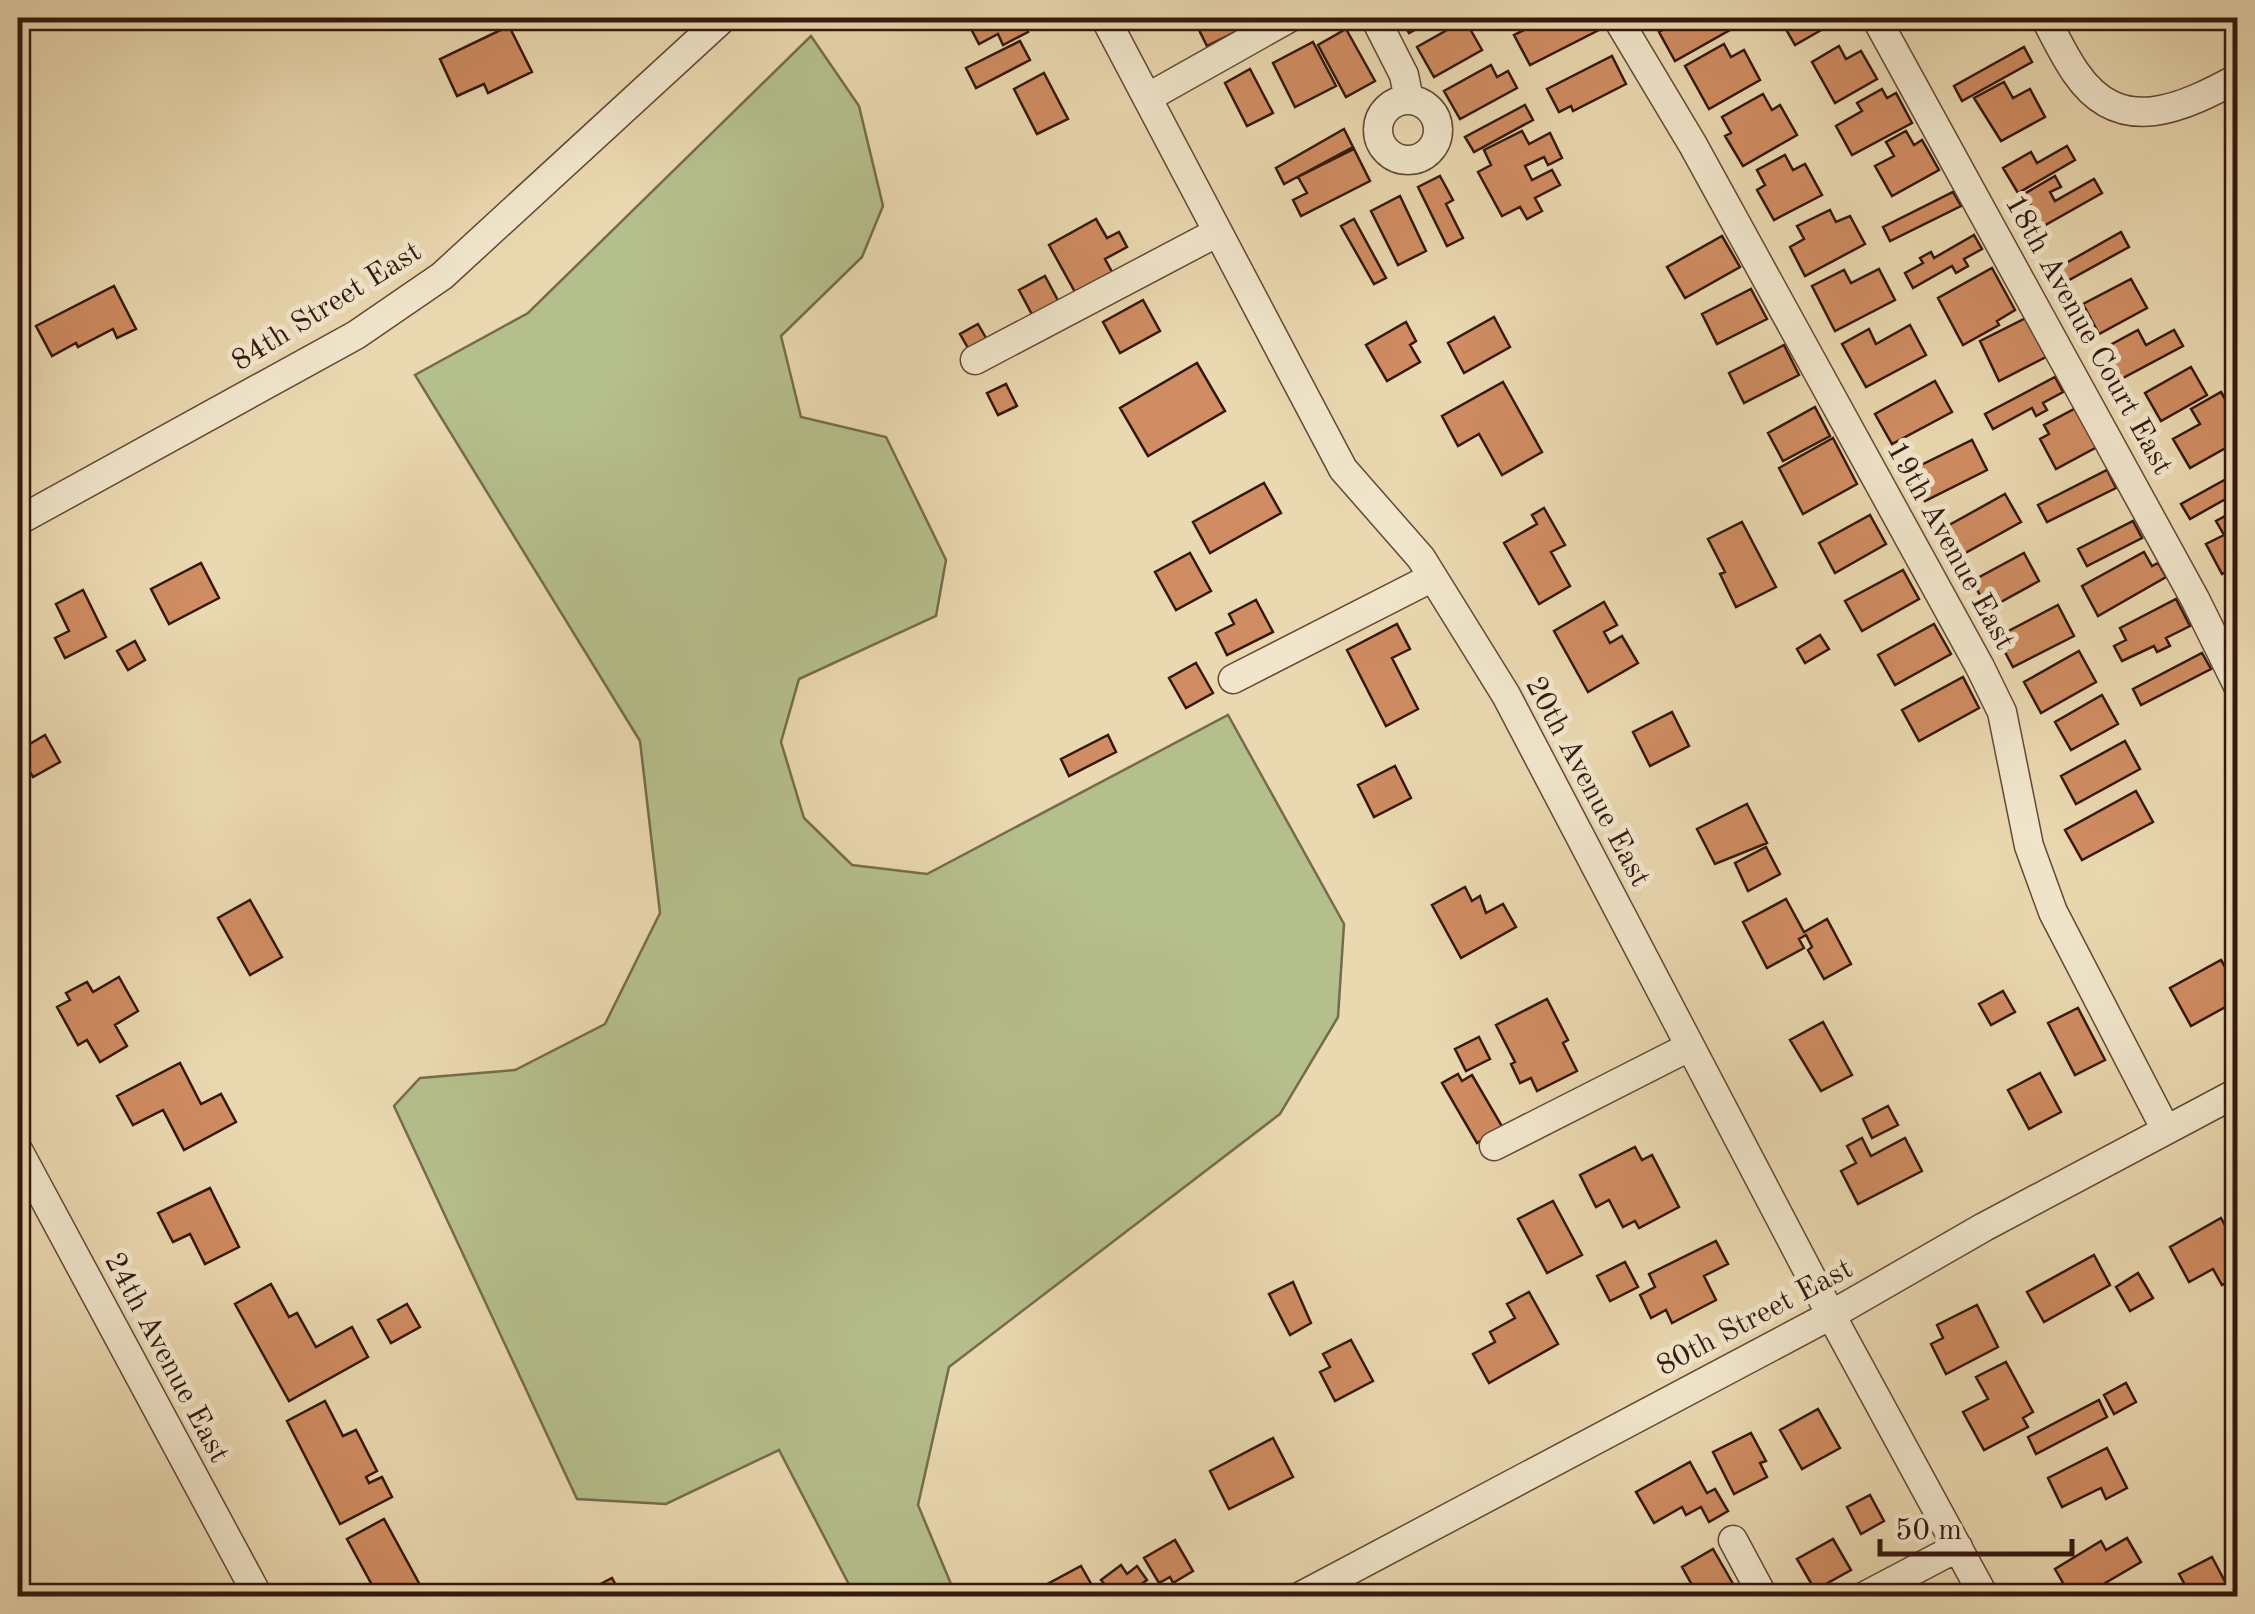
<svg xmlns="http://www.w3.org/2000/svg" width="2255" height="1614" font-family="'Old Standard TT',serif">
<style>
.green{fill:#b5bf8c;stroke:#756c4c;stroke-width:2.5}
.building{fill:#d08c62;stroke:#35180c;stroke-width:2.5}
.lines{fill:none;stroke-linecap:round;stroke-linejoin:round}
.minor-casing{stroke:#624835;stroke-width:31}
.minor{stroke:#f1e6cc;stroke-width:28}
.labels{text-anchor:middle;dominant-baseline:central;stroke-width:10;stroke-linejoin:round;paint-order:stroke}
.street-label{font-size:30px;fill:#35180c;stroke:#f1e6cc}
</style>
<rect width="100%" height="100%" fill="#ead8b0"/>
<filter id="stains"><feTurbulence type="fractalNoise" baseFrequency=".002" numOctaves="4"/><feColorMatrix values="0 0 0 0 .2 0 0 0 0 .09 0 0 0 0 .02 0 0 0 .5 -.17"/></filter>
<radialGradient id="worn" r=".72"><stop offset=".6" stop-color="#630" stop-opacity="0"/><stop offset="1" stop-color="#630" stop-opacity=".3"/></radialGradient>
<path class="green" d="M811 36 859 106 883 206 862 257 781 336 801 417 886 437 946 560 936 616 799 679 781 742 804 818 852 865 927 874 1228 715 1344 924 1338 1017 1280 1114 949 1367 918 1505 956 1596H855L779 1450 666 1504 577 1499 394 1106 420 1078 515 1070 605 1024 660 913 640 741 415 375 528 313Z"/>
<path class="building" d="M983 18H1026L1022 21 1028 32 1003 45 998 34 979 44 969 25Z
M1184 18H1230L1237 31 1207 46 1195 22 1188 26Z
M1400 18H1437L1409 33Z
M1548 18H1593L1599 30 1530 65 1514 35Z
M1685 18H1732L1737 26 1675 61 1659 32Z
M1810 18H1852L1833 28 1830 25 1795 45 1787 31Z
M1465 20 1482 50 1434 77 1417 47Z
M509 26 532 72 488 93 484 84 457 96 440 59Z
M1346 29 1375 81 1346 97 1318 45Z
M1020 41 1030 60 976 88 966 68Z
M1313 42 1336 86 1295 107 1273 63Z
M1724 44 1731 57 1744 50 1760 80 1709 109 1685 66Z
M1839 46 1846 59 1861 51 1877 79 1835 103 1812 62Z
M2024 47 2032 62 1962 101 1954 86Z
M1612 56 1626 84 1573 111 1571 106 1559 112 1547 89Z
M1491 65 1497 77 1508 71 1517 88 1460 119 1444 91Z
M1250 69 1273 113 1247 126 1225 83Z
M1044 73 1068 119 1037 134 1014 89Z
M2004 82 2013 98 2030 89 2045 117 2001 141 1974 98Z
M1882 89 1887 98 1896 93 1912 123 1852 155 1836 126 1862 111 1857 103Z
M1763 94 1772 110 1780 105 1797 135 1743 166 1725 136 1731 133 1722 117Z
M1525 105 1533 120 1474 152 1465 137Z
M1344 129 1353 147 1284 184 1276 168Z
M1522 131 1529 144 1550 133 1562 158 1548 165 1544 157 1525 166 1532 180 1552 170 1560 185 1535 198 1542 211 1527 219 1520 207 1502 216 1478 172 1491 165 1484 150Z
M1906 131 1914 145 1922 140 1939 170 1892 196 1875 166 1894 156 1886 142Z
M2067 146 2075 160 2018 193 2003 168 2031 152 2037 163Z
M1354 149 1370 181 1301 216 1293 200 1307 193 1298 177Z
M1785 155 1793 170 1805 164 1822 195 1774 220 1757 190 1765 185 1757 170Z
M1440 176 1453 200 1446 204 1463 238 1447 246 1418 187Z
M2055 176 2061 187 2050 192 2055 201 2094 179 2102 193 2033 232 2021 209 2030 204 2024 194Z
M1953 192 1961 206 1890 241 1883 227Z
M1400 196 1426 251 1398 265 1371 211Z
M1830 210 1836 222 1850 216 1865 244 1805 276 1790 247 1804 239 1797 226Z
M1096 219 1107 238 1119 232 1127 247 1105 259 1112 272 1075 292 1049 245Z
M1354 219 1386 278 1374 284 1341 226Z
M2121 232 2129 247 2060 285 2052 271Z
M1974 235 1982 249 1964 259 1968 266 1956 273 1952 266 1913 288 1905 273 1923 263 1920 258 1931 252 1934 258Z
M1722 236 1740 267 1685 298 1667 267Z
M1992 268 2015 310 1997 321 1999 325 1963 345 1938 298Z
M1879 269 1895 300 1835 331 1812 286 1844 270 1851 283Z
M1045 276 1062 308 1036 322 1019 290Z
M2131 279 2147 308 2099 334 2083 304Z
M114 286 136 329 117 338 113 329 78 347 76 343 52 356 36 326Z
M1751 289 1767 319 1717 344 1702 314Z
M1143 300 1160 331 1120 353 1103 322Z
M1494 317 1510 347 1464 373 1448 343Z
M2026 318 2046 357 1999 381 1980 341Z
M1406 322 1416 341 1410 345 1420 362 1387 381 1366 345Z
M978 324 990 345 972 355 960 334Z
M1910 325 1926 355 1866 387 1842 344 1869 329 1876 344Z
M2138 330 2146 345 2174 330 2183 346 2121 379 2109 356 2116 352 2112 344Z
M1784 345 1799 375 1744 403 1729 373Z
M1197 363 1225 411 1148 456 1120 408Z
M2191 367 2207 395 2161 421 2145 393Z
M2055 377 2063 392 2043 403 2047 410 2036 416 2032 408 1993 429 1985 414Z
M1935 381 1952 412 1892 444 1875 414Z
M1503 382 1542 452 1502 475 1479 434 1458 446 1442 416Z
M1006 384 1017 406 998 415 987 393Z
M2221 392 2238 421V441L2190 468 2173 439 2200 424 2191 409Z
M1815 407 1830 436 1783 461 1768 433Z
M2076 408 2097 447 2056 469 2040 439 2049 434 2044 425Z
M1833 438 1857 484 1803 514 1779 468Z
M1972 440 1987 470 1925 501 1909 471Z
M2107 470 2116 488 2047 522 2038 505Z
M2237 473 2238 492 2190 519 2181 504Z
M1264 483 1281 513 1210 553 1193 522Z
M2005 494 2021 522 1958 557 1942 529Z
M1544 508 1565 545 1551 552 1570 586 1539 604 1504 543 1537 524 1532 515Z
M2238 509V565L2222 574 2206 544 2224 535 2216 521Z
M1870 515 1886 544 1835 573 1819 543Z
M2133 521 2142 538 2087 566 2078 549Z
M1742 522 1776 587 1736 607 1720 574 1725 572 1708 539Z
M2144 552 2152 566 2158 563 2166 577 2098 616 2082 586Z
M1190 553 1211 591 1176 610 1155 572Z
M2024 553 2039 581 1988 609 1972 581Z
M201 563 219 598 169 624 151 589Z
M1903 570 1919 599 1862 631 1845 601Z
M83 590 106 637 65 658 55 638 69 631 56 604Z
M2176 599 2190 626 2166 638 2170 646 2157 652 2154 646 2122 661 2114 646 2126 640 2120 628Z
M1256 600 1273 632 1227 655 1216 633 1234 624 1229 614Z
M1604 602 1617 625 1604 632 1610 643 1622 636 1638 663 1588 692 1554 631Z
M2058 605 2074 636 2013 667 1997 637Z
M1397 624 1410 649 1392 658 1418 709 1386 726 1347 650Z
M1934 624 1951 654 1895 685 1878 655Z
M1820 635 1829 649 1805 663 1797 649Z
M135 641 145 660 128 670 117 651Z
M2079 651 2096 682 2041 713 2024 682Z
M2202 653 2211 669 2141 705 2133 689Z
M1196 663 1213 693 1186 708 1169 678Z
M1963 677 1979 708 1919 741 1902 710Z
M2102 695 2118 724 2071 750 2055 722Z
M1672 712 1689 746 1650 766 1633 732Z
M45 735 60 762 33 777 18 751Z
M1108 735 1116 752 1069 776 1061 759Z
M2125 741 2140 769 2076 804 2061 776Z
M1395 766 1411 798 1374 817 1358 785Z
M2136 791 2153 822 2082 860 2065 830Z
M1747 804 1767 843 1715 864 1697 829Z
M1766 847 1780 874 1748 891 1735 863Z
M1465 887 1472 901 1480 896 1486 913 1503 904 1516 927 1461 958 1432 905Z
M18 890 28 909 18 915Z
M1786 899 1804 932 1827 919 1851 964 1824 979 1808 950 1812 947 1806 935 1799 939 1804 948 1767 968 1743 922Z
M250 900 282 957 250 975 218 918Z
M2221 960 2238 989V1000L2191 1026 2170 988Z
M119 977 138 1011 115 1025 127 1046 100 1062 87 1040 78 1045 57 1007 70 1000 66 993 87 982 93 992Z
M2003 991 2015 1012 1991 1025 1979 1004Z
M1547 999 1568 1040 1563 1043 1577 1071 1537 1091 1531 1078 1520 1083 1511 1064 1515 1062 1496 1025Z
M2078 1008 2105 1060 2075 1075 2048 1023Z
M1823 1022 1852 1075 1821 1091 1790 1040Z
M1479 1037 1490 1059 1466 1071 1455 1049Z
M180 1063 201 1104 221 1094 236 1122 184 1150 163 1110 133 1125 117 1096Z
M2040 1073 2061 1112 2029 1129 2008 1090Z
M1458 1074 1462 1081 1472 1075 1503 1128 1477 1143 1442 1083Z
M1888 1106 1898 1125 1872 1138 1863 1119Z
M1862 1138 1871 1156 1905 1138 1922 1171 1858 1204 1841 1171 1856 1163 1847 1146Z
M1635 1147 1642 1160 1652 1155 1679 1207 1639 1228 1635 1221 1623 1227 1609 1200 1596 1207 1580 1175Z
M210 1188 239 1247 205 1264 190 1234 173 1242 158 1213Z
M1553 1201 1582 1255 1547 1273 1518 1219Z
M2221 1218 2238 1249V1277L2222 1285 2213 1269 2189 1282 2170 1247Z
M2238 1218V1244L2227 1224Z
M1716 1241 1728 1264 1704 1276 1716 1300 1672 1323 1666 1310 1651 1318 1640 1295 1655 1287 1649 1274Z
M2094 1255 2110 1285 2044 1322 2027 1292Z
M1625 1262 1638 1287 1610 1301 1597 1276Z
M2138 1273 2153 1298 2130 1311 2116 1287Z
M1293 1282 1311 1323 1290 1335 1269 1294Z
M271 1284 289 1317 297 1313 316 1347 352 1327 368 1357 289 1401 235 1304Z
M1529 1292 1558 1344 1489 1383 1473 1354 1495 1342 1490 1332 1515 1318 1507 1304Z
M407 1304 420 1327 391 1343 378 1320Z
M1977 1305 1998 1347 1946 1374 1931 1344 1943 1338 1937 1325Z
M1351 1340 1373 1381 1335 1401 1320 1372 1330 1367 1323 1354Z
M2006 1362 2033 1412 2023 1418 2028 1427 1984 1450 1963 1412 1988 1399 1976 1377Z
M2126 1383 2136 1402 2114 1414 2104 1395Z
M2099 1400 2107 1417 2036 1454 2028 1437Z
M325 1401 343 1436 356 1430 377 1471 366 1477 369 1483 382 1477 392 1497 340 1524 287 1421Z
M1818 1409 1840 1448 1802 1469 1780 1430Z
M1751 1433 1766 1461 1760 1463 1767 1477 1734 1494 1713 1452Z
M1273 1438 1293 1477 1229 1509 1210 1471Z
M2107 1448 2127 1488 2106 1499 2101 1488 2062 1507 2048 1478Z
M1690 1462 1707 1493 1715 1489 1728 1511 1709 1522 1701 1507 1686 1515 1682 1507 1654 1523 1636 1492Z
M1870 1495 1884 1521 1861 1534 1847 1507Z
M384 1519 426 1596H378L347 1539Z
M2127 1538 2141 1562 2083 1596H2058L2067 1590 2055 1569 2101 1541 2106 1550Z
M1833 1539 1851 1570 1815 1590 1797 1559Z
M1175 1540 1193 1571 1173 1583 1170 1577 1159 1583 1144 1558Z
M1713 1549 1740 1596H1682L1680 1592 1692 1585 1682 1567Z
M2212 1557 2231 1593 2225 1596H2191L2179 1574Z
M1121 1565 1127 1574 1137 1566 1147 1580 1125 1596H1114L1101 1580Z
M1081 1566 1098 1596H1012L1033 1585 1036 1590Z
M612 1578 622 1596H578Z"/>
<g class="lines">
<defs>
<path id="minor" d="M1105 18 1343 469 1421 558 1506 695 1831 1315 1984 1596
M1375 18 1404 75 1409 100
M1617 18 1693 145 1980 667 2002 712 2029 846 2053 912 2166 1130
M1876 18 2195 599 2238 686
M2045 18C2055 36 2064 56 2076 73 2121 139 2184 107 2238 78
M1147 98 1289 18
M1378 130a30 30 0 1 1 60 0a30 30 0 1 1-60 0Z
M975 360 1218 232
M18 521 356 335 442 276 723 18
M1233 679 1433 577
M1494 1146 1689 1047
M18 1150 258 1596
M1733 1540 1763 1596
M1301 1596 1831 1315 1984 1227 2238 1092
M1865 1596 1958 1547"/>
</defs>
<use href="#minor" class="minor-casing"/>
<use href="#minor" class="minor"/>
</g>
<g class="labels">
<g class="street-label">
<text transform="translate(327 307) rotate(-32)">84th Street East</text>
<text transform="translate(2088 335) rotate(61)">18th Avenue Court East</text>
<text transform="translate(1950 546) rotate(61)">19th Avenue East</text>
<text transform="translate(1587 782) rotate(62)">20th Avenue East</text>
<text transform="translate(1755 1318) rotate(-28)">80th Street East</text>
<text transform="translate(166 1358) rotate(62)">24th Avenue East</text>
</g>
</g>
<rect width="2255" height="1614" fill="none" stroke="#ead8b0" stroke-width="60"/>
<rect x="20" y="20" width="2215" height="1574" fill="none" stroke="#35180c" stroke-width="5"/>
<rect x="30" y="30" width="2195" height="1554" fill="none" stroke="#35180c" stroke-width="2.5"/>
<path d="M1880 1539v15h192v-15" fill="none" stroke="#35180c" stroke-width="5"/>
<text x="1895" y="1539" font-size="30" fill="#35180c" stroke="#f1e6cc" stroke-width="8" paint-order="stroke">50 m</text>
<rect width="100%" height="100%" filter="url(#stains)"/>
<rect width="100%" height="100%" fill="url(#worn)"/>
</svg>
